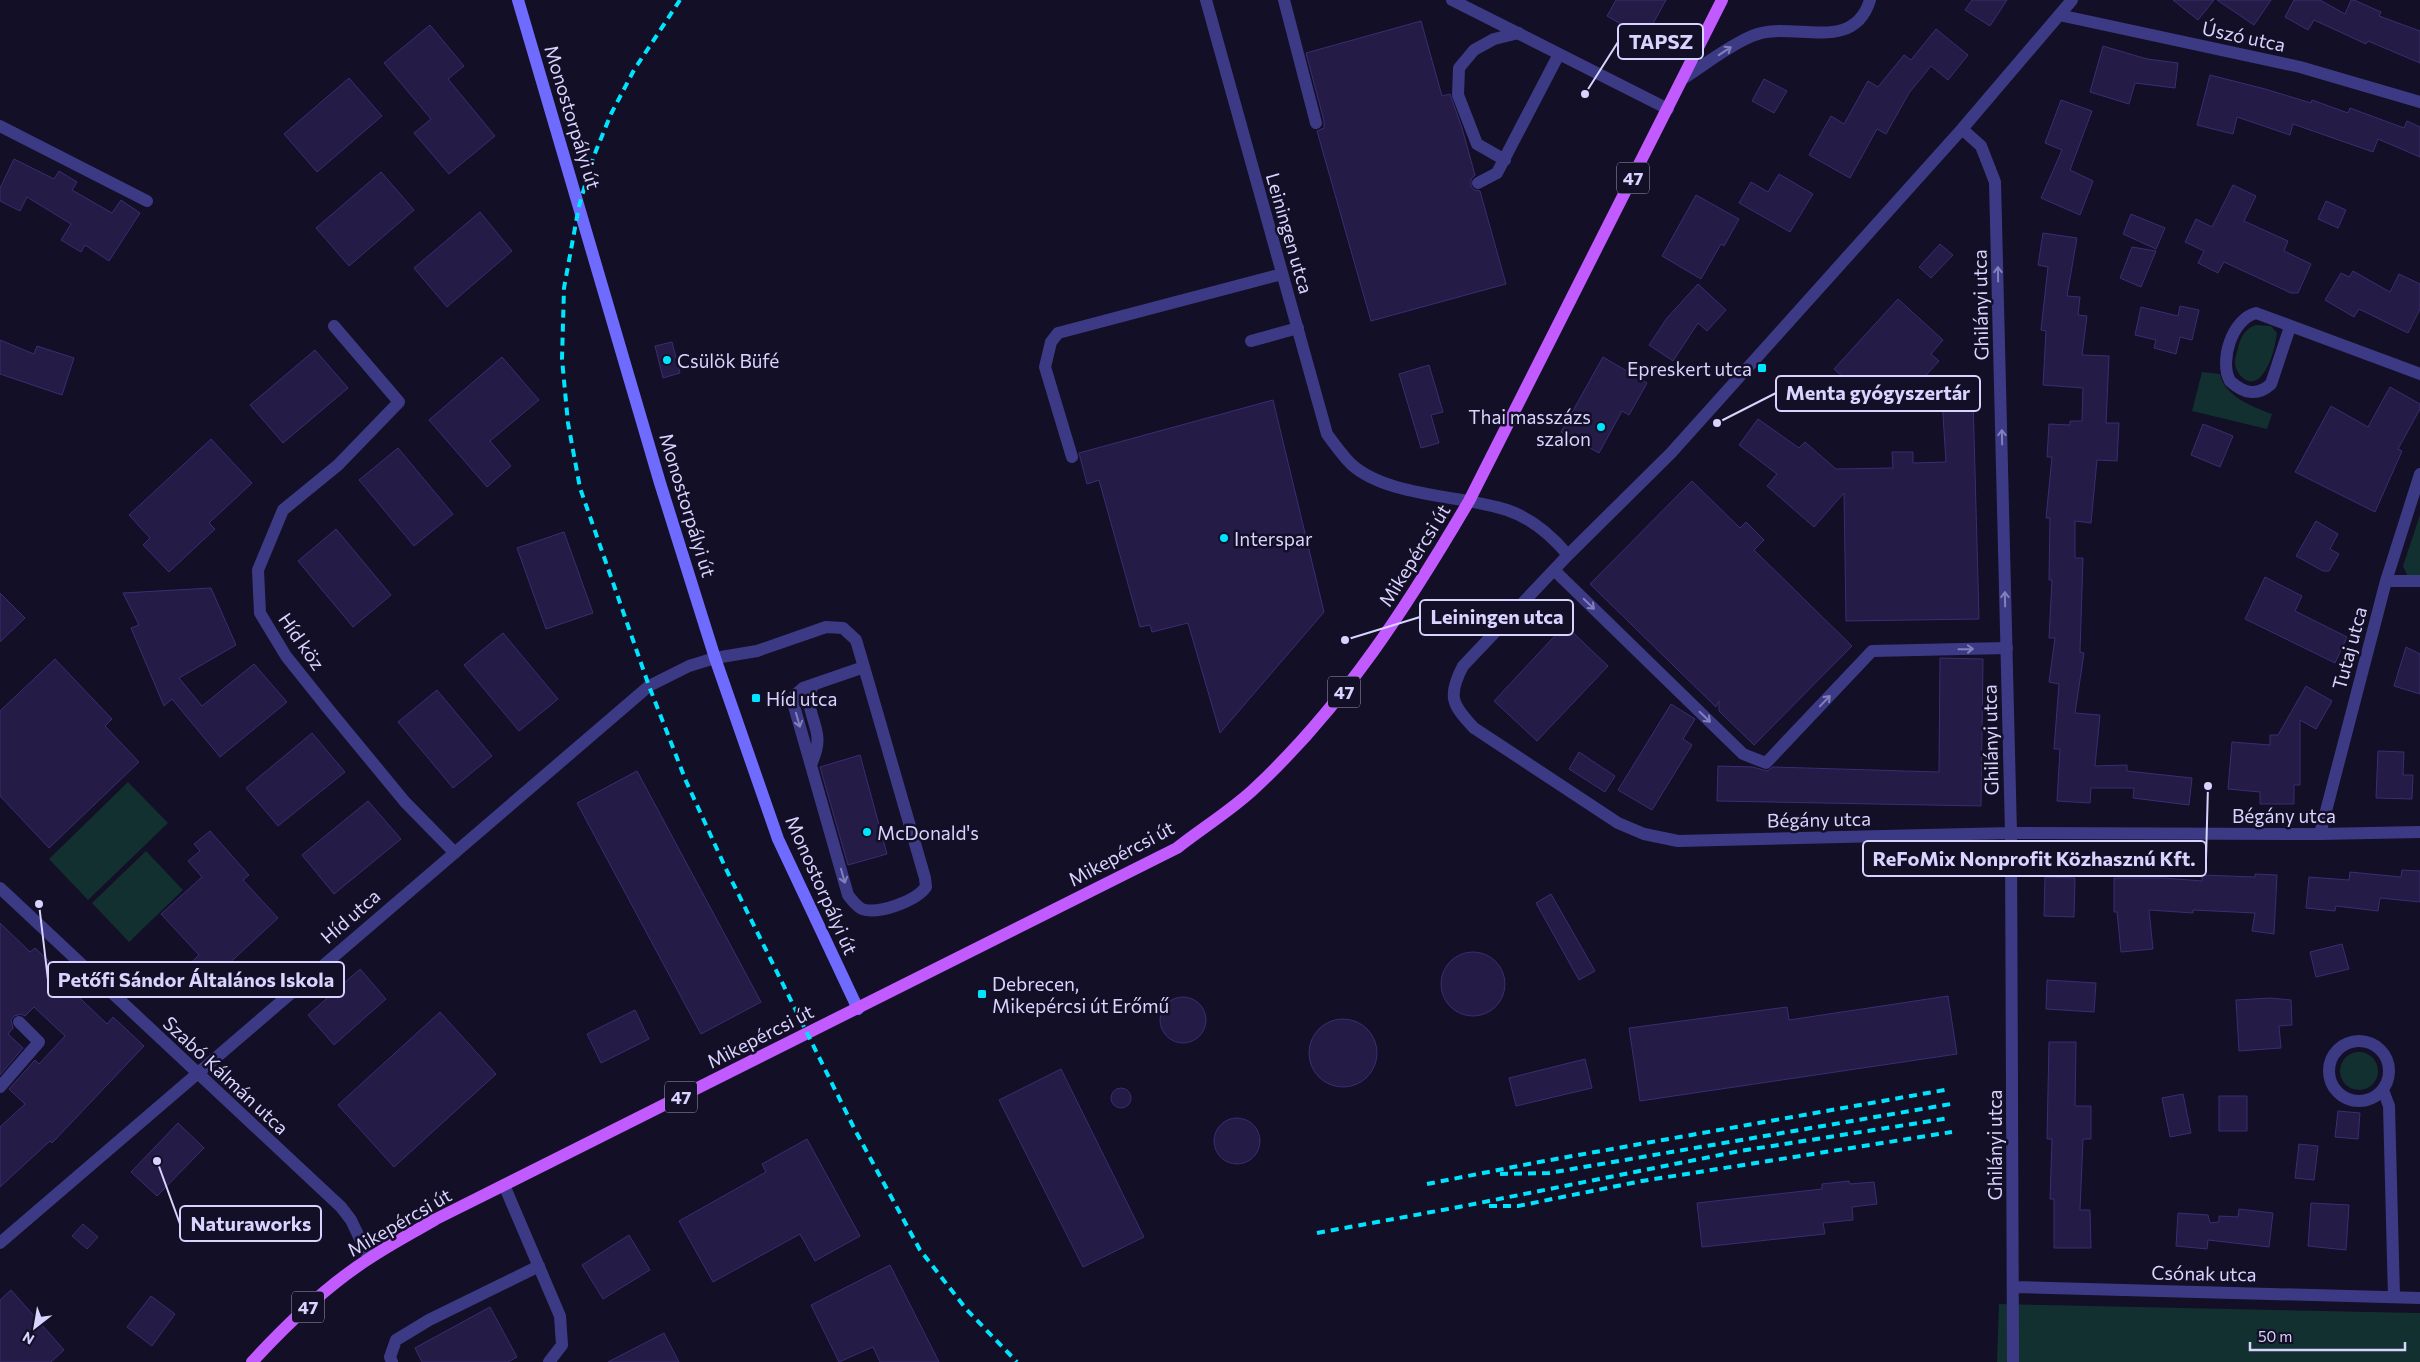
<svg xmlns="http://www.w3.org/2000/svg" width="2420" height="1362" font-family="Commissioner,sans-serif">
<style>
.green{fill:#12302f}
.building{fill:#241b47;stroke:#3b2d73}
.lines{fill:none;stroke-linecap:round;stroke-linejoin:round}
.lane{stroke:#3d3a85;stroke-width:12}
.street{stroke:#3d3a85;stroke-width:12}
.secondary{stroke:#6f6bff;stroke-width:12}
.primary{stroke:#c25bff;stroke-width:12}
.rail{stroke:#00e5ff;stroke-width:4;stroke-dasharray:8 6;stroke-linecap:butt}
.oneway{stroke:#837fbc}
.poi-dot{fill:#00e5ff;stroke:#130f26;stroke-width:2}
.labels{text-anchor:middle;dominant-baseline:central;stroke-width:5;stroke-linejoin:round;paint-order:stroke}
.shield{fill:#130f26;stroke:#9e99be;stroke-width:1}
.shield-label{font-size:18px;font-weight:bold;fill:#d9d4ff}
.street-label{font-size:19px;fill:#d9d4ff;stroke:#130f26}
.poi-label{font-size:19px;fill:#d9d4ff;stroke:#130f26;text-anchor:start}
.leader{fill:none;stroke:#d9d4ff;stroke-width:2}
.callout-dot{fill:#d9d4ff;stroke:#130f26;stroke-width:2}
.callout{fill:#130f26;stroke:#d9d4ff;stroke-width:2}
.callout-label{font-size:20px;text-anchor:middle;font-weight:bold;fill:#d9d4ff}
</style>
<rect width="100%" height="100%" fill="#130f26"/>
<path class="green" d="M2256 325 2271 326 2277 333C2275 347 2270 370 2258 379 2248 387 2235 373 2235 363 2235 356 2238 350 2239 344 2242 334 2247 328 2256 325Z
M2202 372 2220 374C2224 396 2253 407 2272 414L2267 429 2192 411Z
M2420 515V580L2408 577 2403 566Z
M128 782 168 823 88 900 49 859Z
M146 851 183 890 129 942 92 903Z
M2340 1071a19 19 0 1 1 38 0a19 19 0 1 1-38 0Z
M1999 1304 2420 1313V1362H1997Z"/>
<path class="building" d="M1616 0H1666L1645 38 1607 16Z
M1972 0H2007L1990 26 1965 10Z
M2173 0H2214L2198 20Z
M2217 0H2271L2254 25Z
M2294 0H2320L2345 14 2351 0H2354L2381 12 2379 16 2420 31V63L2368 41 2366 44 2314 20 2308 30 2285 17Z
M1421 21 1442 96 1450 94 1462 128 1475 175 1471 179V186L1474 190 1480 191 1506 284 1371 321 1317 131 1324 128V121L1306 53Z
M430 25 464 66 448 79 495 136 449 174 414 133 431 119 384 63Z
M1936 29 1968 55 1948 80 1931 66 1909 93 1886 134 1877 129 1850 178 1809 155 1831 116 1844 124 1868 81 1878 87 1904 55 1911 60Z
M2103 46 2147 59 2178 63 2175 88 2135 83 2129 104 2090 92Z
M2210 75 2265 89 2311 103 2312 100 2348 113 2350 108 2404 128 2407 121 2420 127V157L2378 139 2373 152 2293 124 2290 135 2237 117 2233 134 2197 125Z
M349 78 382 116 317 172 284 134Z
M1764 79 1787 91 1774 113 1752 101Z
M2061 100 2092 111 2070 170 2093 181 2080 215 2041 198 2062 150 2045 143Z
M14 159 54 179 59 171 77 182 72 190 112 213 121 200 140 213 109 261 85 245 81 252 61 240 71 224 27 197 20 211 0 201V188Z
M381 172 414 210 349 266 316 228Z
M1779 174 1813 194 1790 232 1739 203 1751 182 1768 192Z
M2233 185 2256 196 2244 221 2288 241 2284 251 2311 264 2298 293H2291L2224 262 2218 273 2198 263 2204 251 2185 242 2196 219 2212 227Z
M1696 195 1739 219 1724 246 1721 244 1701 279 1662 256Z
M2326 201 2346 210 2338 228 2318 219Z
M480 212 512 251 447 307 414 268Z
M2131 214 2165 228 2156 249 2123 234Z
M2043 233 2077 238 2067 296 2080 297 2078 315 2087 316 2082 355 2109 356 2106 423H2119L2117 461 2097 460 2091 523 2075 521V558H2083L2080 652 2084 653 2075 713 2100 715 2095 766 2127 765V771L2192 778 2189 805 2133 798 2134 788H2091L2090 803 2057 801 2060 749H2054L2059 684 2049 682 2055 638H2049L2052 580H2049L2050 518H2046L2052 457H2047L2049 424 2070 425V421H2082L2083 388 2043 385 2046 331 2041 330 2048 267 2038 265Z
M1940 244 1953 255 1931 278 1919 267Z
M2132 247 2156 251 2141 287 2120 278Z
M2353 271 2390 292 2399 274 2420 284V309L2408 333 2359 309 2354 317 2325 300 2341 273 2349 277Z
M1698 284 1726 310 1707 331 1698 323 1673 361 1649 345 1667 318Z
M1898 299 1943 340 1931 354 1939 361 1905 398 1897 391 1880 410 1834 369Z
M2180 306 2199 310 2192 340 2180 337 2176 354 2154 348 2156 340 2135 335 2141 307 2178 316Z
M0 340 34 354 37 346 74 358 62 395 0 374Z
M672 342 680 373 663 378 655 346Z
M315 350 348 388 283 443 250 405Z
M502 357 539 400 490 441 511 466 487 487 429 420Z
M1603 357 1647 383 1629 415 1622 411 1599 453 1561 432Z
M1429 365 1443 412 1431 415 1439 443 1421 448 1399 374Z
M2390 387 2420 404V409L2398 449 2402 451 2375 512 2295 472 2331 406 2368 427Z
M1973 397 1979 619 1846 621 1844 493 1814 527 1767 486 1777 474 1739 445 1758 419 1799 448 1805 442 1836 469 1893 468 1892 452H1913V463L1946 462 1942 399Z
M1273 400 1324 612 1220 733 1188 623 1152 632 1150 625 1140 627 1099 480 1087 484 1079 453Z
M2203 424 2233 436 2220 467 2191 455Z
M211 439 252 483 209 523 215 529 169 572 143 545 150 538 129 515Z
M398 448 453 514 414 546 359 480Z
M1692 481 1740 528 1746 522 1764 540 1754 550 1852 646 1754 745 1719 711V701L1716 707 1590 584Z
M2316 521 2338 534 2330 549 2339 554 2329 571H2323L2296 556Z
M336 529 391 595 353 627 298 561Z
M564 532 593 613 546 629 517 548Z
M2265 577 2302 596 2295 611 2347 637 2335 663 2245 619Z
M211 588 236 645 179 678 202 706 254 664 287 702 220 757 172 699 164 706 131 628 139 625 123 593Z
M0 593 25 618 0 642Z
M1565 625 1608 666 1537 741 1494 701Z
M503 633 558 699 519 731 464 665Z
M2406 647 2420 654V694L2394 686Z
M1940 658 1983 659 1981 806 1717 801 1718 766 1753 767 1767 771 1773 767 1939 772Z
M55 659 112 719 105 726 139 762 49 848 0 796V711Z
M2306 686 2332 701 2316 729 2300 720V785H2294V804H2260V792L2228 789 2232 742 2270 745V735H2278Z
M437 690 492 756 453 788 398 722Z
M1671 704 1695 719 1683 739 1692 745 1652 810 1618 790Z
M312 733 345 772 278 826 246 788Z
M2378 751 2404 752 2403 775H2413L2412 799 2376 798Z
M1579 752 1615 776 1605 792 1569 769Z
M860 755 887 854 848 865 820 767Z
M637 771 761 1002 701 1034 577 803Z
M368 801 401 839 334 894 302 855Z
M210 831 249 875 243 880 278 918 196 994 178 975 199 955 161 914 202 877 188 861 200 851 194 844Z
M2402 870 2420 871V902L2380 898 2378 911 2336 906 2335 911 2306 908 2309 877 2349 880 2350 872 2401 877Z
M2255 874 2277 875 2274 934 2252 931 2255 913 2193 910V913L2149 910 2153 949 2121 952 2117 912H2114V878H2164L2202 881V875L2255 877Z
M2045 877 2075 878 2074 917 2044 916Z
M1551 894 1595 971 1579 980 1536 903Z
M0 923 30 952 35 948 64 975 60 979 107 1024 113 1017 144 1046 52 1143 50 1141 0 1187V1127L25 1104 9 1089 35 1060 39 1064 65 1036 34 1007 25 1016 21 1014 14 1016 11 1020 13 1028 8 1034 23 1048 0 1075Z
M2342 944 2349 969 2316 977 2310 952Z
M1441 984a32 32 0 1 1 64 0a32 32 0 1 1-64 0Z
M360 969 386 999 334 1045 308 1015Z
M2047 980 2096 983 2094 1012 2046 1009Z
M1948 996 1957 1054 1640 1101 1629 1028 1787 1007 1789 1020Z
M1160 1020a23 23 0 1 1 46 0a23 23 0 1 1-46 0Z
M2270 998 2291 1000 2292 1025 2279 1026 2281 1048 2239 1051 2236 1000Z
M635 1010 649 1039 601 1063 587 1034Z
M440 1012 496 1074 394 1167 338 1105Z
M1309 1053a34 34 0 1 1 68 0a34 34 0 1 1-68 0Z
M2049 1042H2076L2075 1106H2091V1139H2083L2080 1210H2090L2091 1248H2054V1199H2050L2052 1139H2047Z
M1585 1059 1592 1088 1516 1106 1509 1078Z
M1061 1069 1144 1237 1083 1267 999 1100Z
M1111 1098a10 10 0 1 1 20 0a10 10 0 1 1-20 0Z
M2183 1094 2191 1133 2170 1137 2162 1098Z
M2219 1096H2247V1131H2219Z
M2338 1111 2360 1113 2358 1139 2335 1137Z
M1214 1141a23 23 0 1 1 46 0a23 23 0 1 1-46 0Z
M178 1123 204 1148 157 1196 131 1172Z
M807 1139 860 1236 815 1261 800 1234 713 1282 679 1221 766 1172 762 1164Z
M2299 1144 2318 1146 2314 1180 2295 1178Z
M1849 1181 1850 1184 1874 1182 1877 1204 1852 1207 1853 1220 1823 1223 1825 1234 1702 1247 1697 1203 1822 1189V1184Z
M2311 1203 2349 1205 2346 1250 2308 1246Z
M2239 1209 2273 1213 2269 1247 2208 1240 2207 1249 2176 1246 2178 1213 2208 1215 2210 1223 2219 1222V1216L2238 1217Z
M83 1224 98 1237 87 1249 72 1236Z
M629 1235 650 1270 603 1299 582 1265Z
M890 1265 939 1362H880L873 1347 839 1362 811 1305Z
M11 1290 64 1350 51 1362H0V1300Z
M151 1296 175 1314 152 1346 127 1327Z
M490 1307 517 1357 508 1362H422L415 1348Z
M664 1333 679 1362H608Z"/>
<g class="lines">
<path class="lane" d="M1284 0 1316 123
M1452 0 1668 109
M1684 78C1706 64 1728 46 1752 36 1790 19 1853 56 1870 0
M1505 160 1477 144 1458 95 1459 68 1474 50 1494 39 1519 33
M1478 183 1497 173 1559 54
M1251 341 1298 328
M1072 457 1045 367 1051 342 1058 333 1282 274
M1554 570 1743 754 1766 763 1872 651 2007 648
M715 658 757 651 826 627 843 628 856 640 864 667 925 878 926 887C916 901 878 915 862 909 856 906 852 900 848 895L794 706 795 695 803 688 864 667
M811 765C815 755 819 745 817 734 814 716 803 701 814 684
M0 1087 39 1042 19 1022
M504 1185 560 1316 562 1345 549 1362
M392 1362 390 1357 396 1340 429 1320 539 1266"/>
<path class="street" d="M1206 0 1327 434C1335 445 1342 455 1351 464 1387 497 1462 495 1507 510 1531 518 1552 536 1568 555
M2072 0 1962 129 1671 453 1568 555 1463 666C1447 696 1452 705 1474 728L1618 823 1644 834 1678 841 2011 833 2320 834 2420 832
M2059 15 2300 67 2420 102
M0 126 147 201
M1962 129 1981 146 1995 182 2011 833 2013 1362
M334 326 399 402 338 465 283 510 258 570 260 613 286 656 330 711 405 802 455 853
M2290 327 2271 384C2257 397 2243 393 2230 381 2219 361 2232 319 2256 313L2420 374
M2386 581H2420
M2320 834 2386 581 2420 474
M0 888 341 1207 351 1220 369 1258
M2329 1071a30 30 0 1 1 60 0a30 30 0 1 1-60 0Z
M2383 1090 2389 1106 2394 1297
M0 1243 649 686 689 666 715 658
M2014 1287 2420 1298"/>
<path class="secondary" d="M518 0 660 483 715 658 778 839 858 1009"/>
<path class="primary" d="M252 1362C287 1324 326 1286 370 1258 391 1244 414 1232 436 1219L1177 848C1202 828 1232 810 1255 788 1344 705 1408 605 1469 501L1722 0"/>
<path class="rail" d="M680 0 634 70 611 114 593 158 579 206 564 288 562 359 568 423 580 488 649 686 686 781 726 869 855 1130 920 1250 967 1310 1017 1362
M1500 1174 1549 1173 1951 1104
M1427 1184 1539 1162 1950 1089
M1489 1206H1518L1642 1181 1952 1132
M1317 1233 1459 1207 1740 1151 1950 1118"/>
</g>
<defs><path id="oneway-shaft" d="M-6 0H5M1.5-3L5.5 0L1.5 3" fill="none" stroke-width="1.6" stroke-linecap="round" stroke-linejoin="round" transform="scale(1.25)"/></defs>
<g class="oneway">
<use href="#oneway-shaft" transform="translate(1725 51) rotate(-33)"/>
<use href="#oneway-shaft" transform="translate(1998 274) rotate(-91)"/>
<use href="#oneway-shaft" transform="translate(2002 437) rotate(-91)"/>
<use href="#oneway-shaft" transform="translate(2005 599) rotate(-91)"/>
<use href="#oneway-shaft" transform="translate(1589 604) rotate(44)"/>
<use href="#oneway-shaft" transform="translate(1966 649) rotate(-1)"/>
<use href="#oneway-shaft" transform="translate(1825 701) rotate(-46)"/>
<use href="#oneway-shaft" transform="translate(1705 717) rotate(44)"/>
<use href="#oneway-shaft" transform="translate(798 720) rotate(74)"/>
<use href="#oneway-shaft" transform="translate(843 876) rotate(74)"/>
</g>
<g class="poi-dot">
<circle cx="667" cy="360" r="5"/>
<rect x="1757" y="363" width="10" height="10" rx="2.5"/>
<circle cx="1601" cy="427" r="5"/>
<circle cx="1224" cy="538" r="5"/>
<rect x="751" y="693" width="10" height="10" rx="2.5"/>
<circle cx="867" cy="832" r="5"/>
<rect x="977" y="989" width="10" height="10" rx="2.5"/>
</g>
<g class="labels">
<g class="shield">
<rect x="1617" y="162.5" width="32" height="31" rx="4"/>
<rect x="1328" y="676.5" width="32" height="31" rx="4"/>
<rect x="665" y="1081.5" width="32" height="31" rx="4"/>
<rect x="292" y="1291.5" width="32" height="31" rx="4"/>
</g>
<g class="shield-label">
<text x="1633" y="178">47</text>
<text x="1344" y="692">47</text>
<text x="681" y="1097">47</text>
<text x="308" y="1307">47</text>
</g>
<g class="street-label">
<text transform="translate(2244 36) rotate(12)">Úszó utca</text>
<text transform="translate(573 117) rotate(73)">Monostorpályi út</text>
<text transform="translate(1290 233) rotate(74)">Leiningen utca</text>
<text transform="translate(1980 305) rotate(-91)">Ghilányi utca</text>
<text transform="translate(688 505) rotate(73)">Monostorpályi út</text>
<text transform="translate(1414 555) rotate(-58)">Mikepércsi út</text>
<text transform="translate(302 641) rotate(55)">Híd köz</text>
<text transform="translate(2349 648) rotate(-75)">Tutaj utca</text>
<text transform="translate(1990 740) rotate(-91)">Ghilányi utca</text>
<text x="2284" y="815">Bégány utca</text>
<text transform="translate(1819 819) rotate(-1)">Bégány utca</text>
<text transform="translate(1121 853) rotate(-28)">Mikepércsi út</text>
<text transform="translate(822 885) rotate(66)">Monostorpályi út</text>
<text transform="translate(350 916) rotate(-41)">Híd utca</text>
<text transform="translate(760 1036) rotate(-27)">Mikepércsi út</text>
<text transform="translate(226 1075) rotate(43)">Szabó Kálmán utca</text>
<text transform="translate(1994 1145) rotate(-90)">Ghilányi utca</text>
<text transform="translate(399 1222) rotate(-30)">Mikepércsi út</text>
<text transform="translate(2204 1273) rotate(1)">Csónak utca</text>
</g>
<g class="poi-label">
<text x="677" y="360">Csülök Büfé</text>
<text x="1752" y="368" text-anchor="end">Epreskert utca</text>
<text x="1591" y="416" text-anchor="end">Thai masszázs<tspan x="1591" dy="22">szalon</tspan></text>
<text x="1234" y="538">Interspar</text>
<text x="766" y="698">Híd utca</text>
<text x="877" y="832">McDonald's</text>
<text x="992" y="983">Debrecen,<tspan x="992" dy="22">Mikepércsi út Erőmű</tspan></text>
</g>
</g>
<path class="leader" d="M1585 94L1618 42M1717 423L1776 393M1345 640L1420 617M2208 786L2206 859M39 904L48 980M157 1161L180 1224"/>
<g class="callout-dot">
<circle cx="1585" cy="94" r="5"/>
<circle cx="1717" cy="423" r="5"/>
<circle cx="1345" cy="640" r="5"/>
<circle cx="2208" cy="786" r="5"/>
<circle cx="39" cy="904" r="5"/>
<circle cx="157" cy="1161" r="5"/>
</g>
<g class="callout">
<rect x="1618" y="24" width="85" height="35" rx="5"/>
<rect x="1776" y="376" width="204" height="35" rx="5"/>
<rect x="1420" y="600" width="153" height="35" rx="5"/>
<rect x="1863" y="841" width="343" height="35" rx="5"/>
<rect x="48" y="962" width="296" height="35" rx="5"/>
<rect x="180" y="1206" width="141" height="35" rx="5"/>
</g>
<g class="callout-label">
<text x="1661" y="49">TAPSZ</text>
<text x="1878" y="400">Menta gyógyszertár</text>
<text x="1497" y="624">Leiningen utca</text>
<text x="2034" y="866">ReFoMix Nonprofit Közhasznú Kft.</text>
<text x="196" y="987">Petőfi Sándor Általános Iskola</text>
<text x="251" y="1231">Naturaworks</text>
</g>
<g transform="translate(35 1327) rotate(211)" stroke="#130f26" stroke-width="4" paint-order="stroke">
<path d="M0-4L9 19L0 12L-9 19Z" fill="#d9d4ff"/>
<text y="-8" font-size="14" font-weight="bold" text-anchor="middle" fill="#d9d4ff">N</text>
</g>
<path d="M2250 1342v8h155v-8" fill="none" stroke="#d9d4ff" stroke-width="2.5"/>
<text x="2258" y="1342" font-size="15" fill="#d9d4ff" stroke="#130f26" stroke-width="4" paint-order="stroke">50 m</text>
</svg>
